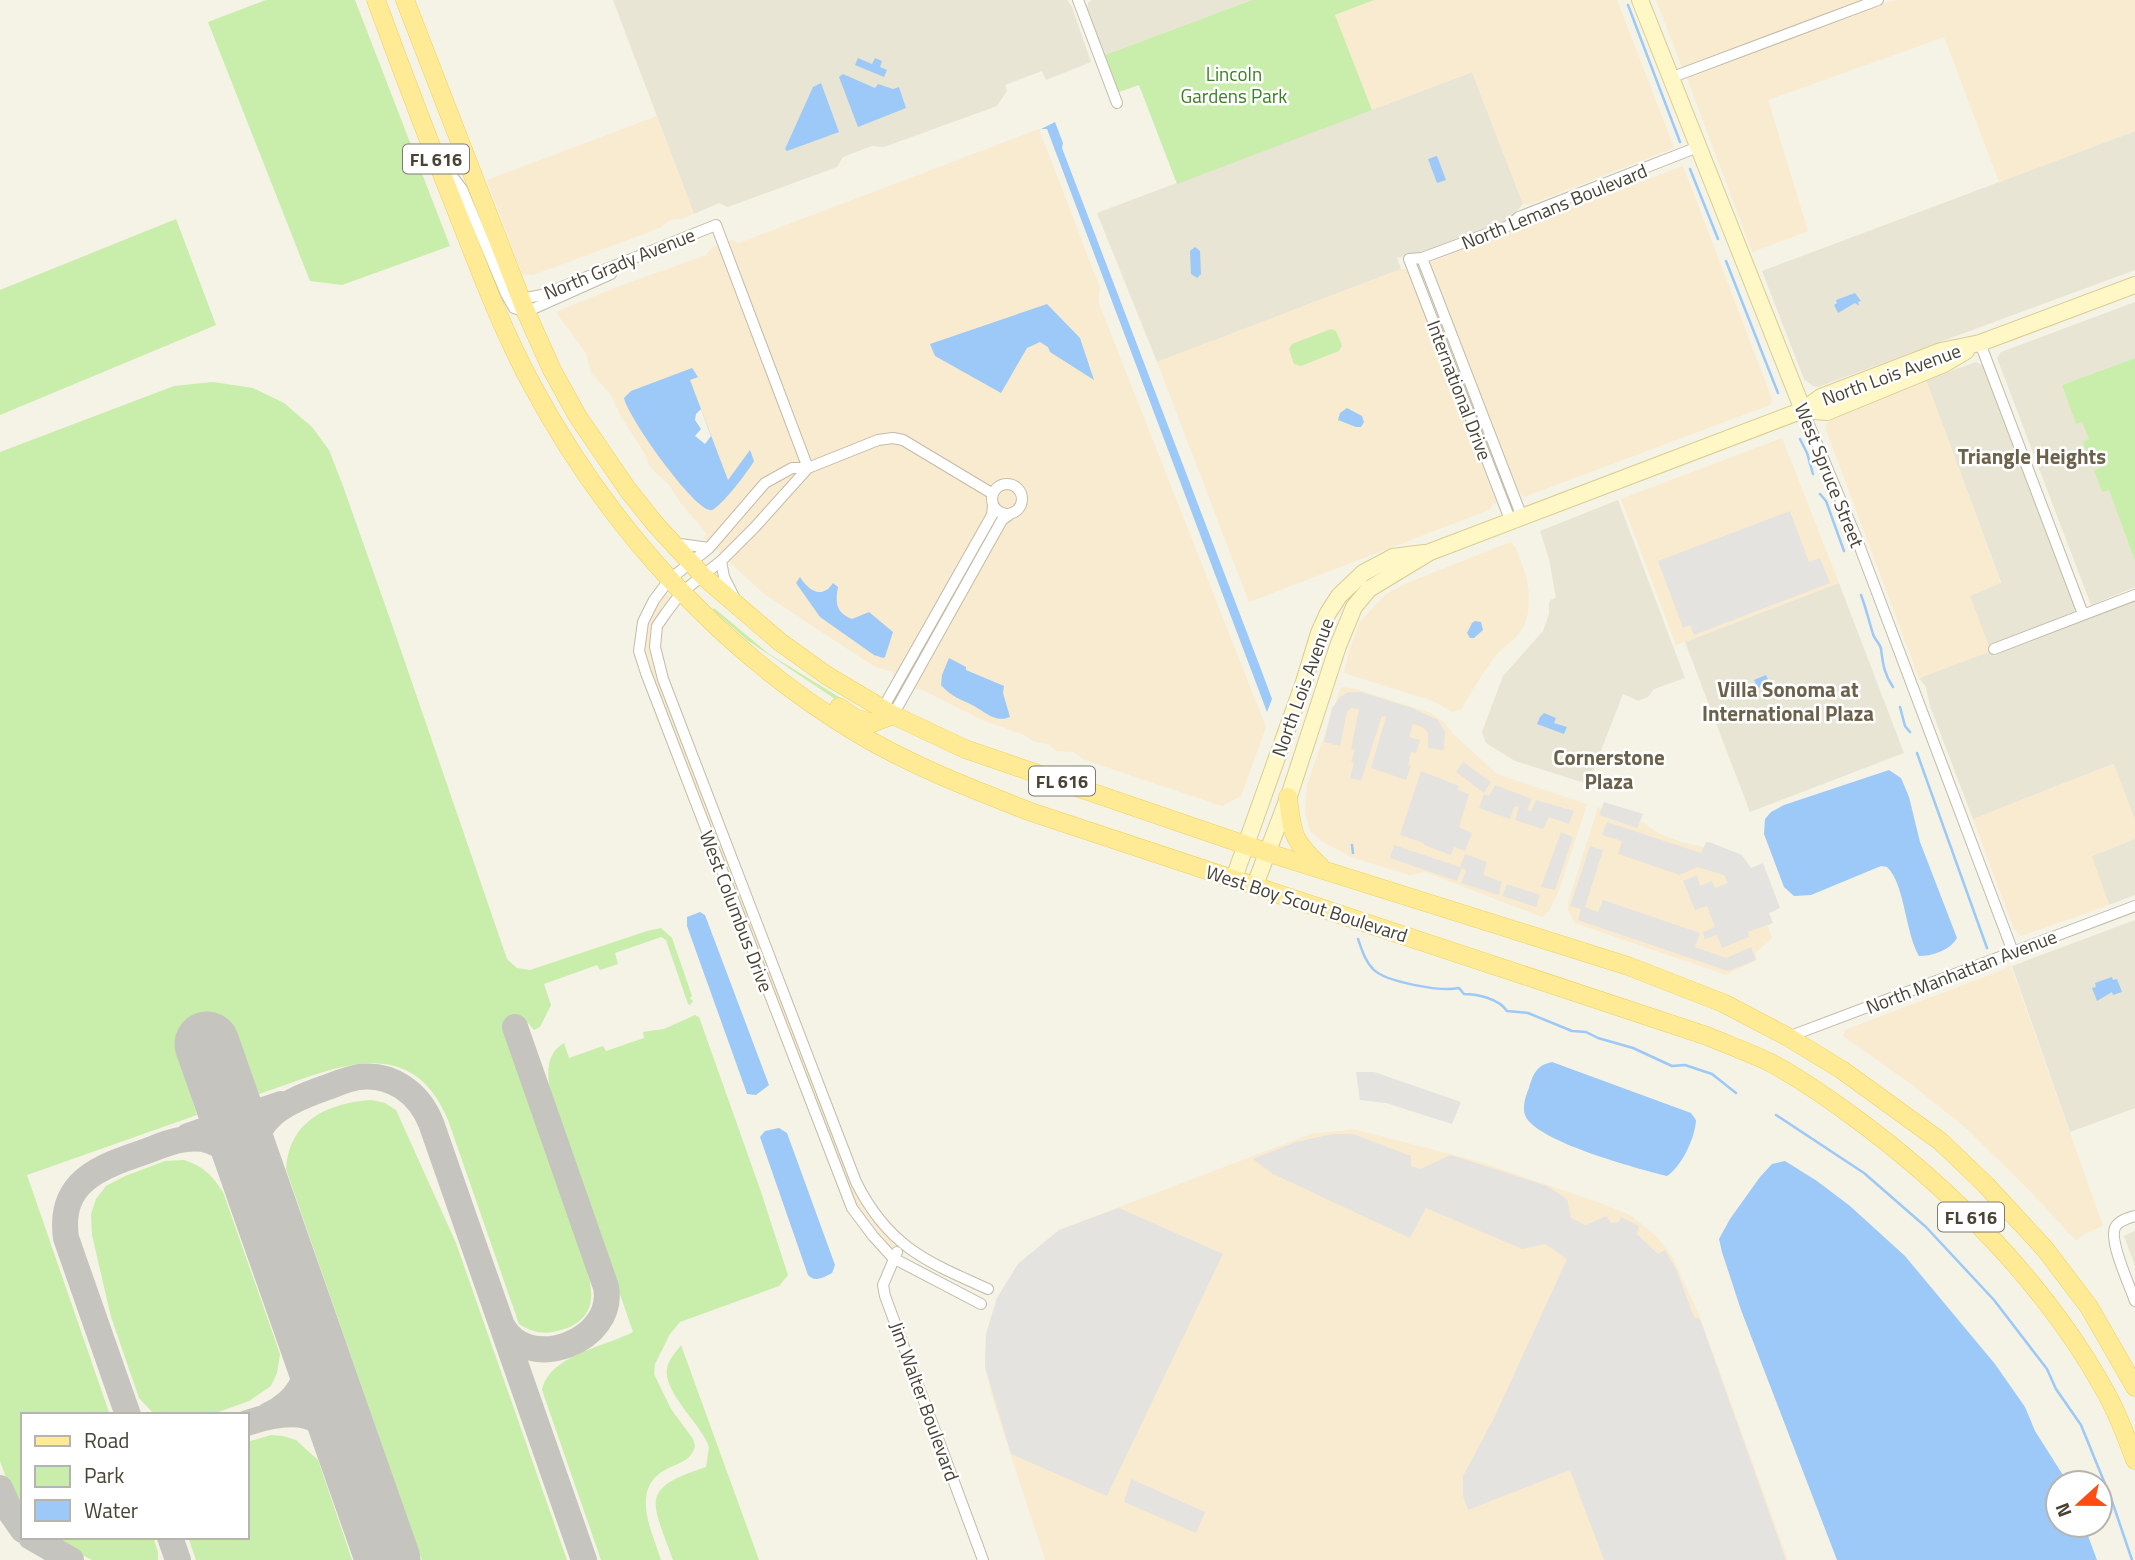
<svg xmlns="http://www.w3.org/2000/svg" width="2135" height="1560" font-family="'Titillium Web',sans-serif">
<style>
.residential{fill:#e9e5d4}
.commercial{fill:#f9ebcf}
.green{fill:#c9edab}
.parking{fill:#e5e3df}
.water{fill:#9cc9f7}
.pier{fill:#f5f2e6}
.lines{fill:none;stroke-linecap:round;stroke-linejoin:round}
.stream{stroke:#9cc9f7;stroke-width:2.5}
.taxiway{stroke:#c6c4be;stroke-width:26}
.runway{stroke:#c6c4be;stroke-width:65}
.street-casing{stroke:#c1bba8;stroke-width:12}
.secondary-casing{stroke:#d9cd91;stroke-width:18}
.primary-casing{stroke:#efd159;stroke-width:19}
.street{stroke:#fff;stroke-width:10}
.secondary{stroke:#fff7c6;stroke-width:16}
.primary{stroke:#ffeb95;stroke-width:18}
.labels{text-anchor:middle;dominant-baseline:central;stroke-width:5;stroke-linejoin:round;paint-order:stroke}
.shield{fill:#fff;stroke:#7f7b72;stroke-width:2}
.shield-label{font-size:18px;font-weight:bold;fill:#484335}
.park-label{font-size:19px;fill:#3c8022;stroke:#fff}
.street-label{font-size:19px;fill:#484335;stroke:#fff}
.neighbourhood-label{font-size:21px;font-weight:bold;fill:#6c624b;stroke:#fff}
</style>
<rect width="100%" height="100%" fill="#f5f2e6"/>
<path class="residential" d="M613 0H1067L1072 7 1091 62 1046 80 1042 71 1005 85 1007 91 997 106 884 147 872 146 848 155 843 157 837 167 728 207 719 203 694 214Z
M1092 0H1252L1105 55 1087 8 1088 3Z
M1472 72 1523 204 1508 221 1436 248 1397 258 1401 269 1157 362 1097 213Z
M2135 131V270L1818 387 1813 386 1804 379 1762 271Z
M2135 302V358L2062 385 2076 423 2082 421 2089 439 2088 456 2095 454 2100 468 2095 470 2102 491 2109 489 2135 561V587L2091 605 1997 358 2001 352Z
M1976 362 1984 366 2074 603 2075 612 1989 648 1969 595 2001 582 1926 380Z
M1618 500 1685 678 1654 689 1648 697 1638 701 1623 694 1588 784 1515 761 1486 743 1482 732 1503 676 1543 631 1549 614V603L1550 600 1556 598 1549 559 1540 531Z
M1839 583 1904 753 1750 812 1685 642Z
M2135 600V820L2113 764 1973 819 1930 706 1926 687 1919 678 1991 651 1993 656 2072 623Z
M2135 839V895L2109 905 2091 856Z
M2135 920V1108L2070 1132 2012 966Z
M2135 1231V1266L2124 1236Z"/>
<path class="commercial" d="M1374 0H1617L1674 148 1531 204H1523L1472 72 1372 110 1335 15Z
M1656 0H1862L1683 70Z
M1896 0H2135V131L1999 182 1944 37 1768 100 1808 231 1752 252 1687 78 1876 5Z
M657 116 694 214 681 219 670 220 660 228 533 275 522 274 487 180Z
M1039 129 1100 288 1098 301 1266 727 1241 796 1222 806 1085 760 1073 752 1056 751 1048 744 1035 742 1024 735 980 719 921 689 912 690 893 680V672L875 667 764 594 703 538 707 534 679 501 670 486 650 467 645 454 620 415 611 395 591 373 586 353 557 314 558 311 617 287 706 255 713 247 732 240 739 243Z
M1683 166 1772 399 1770 405 1524 497 1517 491 1431 264 1433 261Z
M1401 269H1406L1409 273 1496 498V504H1493L1489 510 1249 602 1157 362Z
M1926 380 2001 583 1970 596 1991 651 1919 678 1826 430V425L1831 420Z
M1782 438 1839 583 1676 645 1621 499Z
M1511 542 1516 548 1526 576 1529 593 1528 612 1524 626 1516 637 1498 653 1485 670 1461 709 1452 712 1433 701 1344 673 1350 648 1360 622 1385 595 1404 584Z
M666 592 671 597 652 624 649 649 658 681 851 1183 866 1213 895 1245 893 1249 857 1205 847 1185 651 671 645 650 648 623Z
M1341 687 1356 689 1431 713 1445 723 1452 733 1497 774 1587 804 1559 890 1549 911 1542 917 1425 872 1409 875 1351 857 1323 842 1310 831 1305 812 1307 785Z
M2114 764 2135 820V839L2092 856 2109 905 2021 936 2014 929 1973 819Z
M1598 807 1641 821 1658 833 1681 842 1722 851 1746 869 1772 938 1755 953 1757 960 1726 975 1575 923 1568 909V903Z
M2010 964 2103 1226 2086 1233 2076 1241 2033 1194 1967 1129 1911 1084 1843 1036 1845 1030 2005 969Z
M1353 1129 1477 1161 1603 1204 1632 1216 1656 1236 1672 1256 1699 1315 1788 1560H1045L993 1400 985 1367 986 1334 997 1298 1018 1264 1059 1230 1311 1134Z"/>
<path class="green" d="M266 0H355L450 246 342 285 310 281 208 22Z
M1252 0H1374L1335 15 1372 110 1177 184 1139 85 1119 92 1105 55Z
M176 219 216 325 0 415V290Z
M1331 329 1336 331 1342 345 1339 351 1301 366 1294 364 1289 349 1292 344Z
M2135 358V561L2109 490 2102 492 2094 470 2100 468 2095 454 2088 456 2083 442 2089 439 2082 422 2076 424 2062 385Z
M213 382 253 388 284 403 312 427 329 450 343 486 396 636 507 959 517 968 530 970 647 931 661 928 672 938 692 996 690 998 693 1001 690 1005 688 1004 666 940 661 937 615 953 618 964 600 970 597 965 544 984 551 1005 540 1027 534 1030 528 1023 505 1031C528 1102 556 1171 578 1243 583 1260 593 1282 591 1299 590 1314 578 1325 564 1329 547 1335 534 1334 519 1324L448 1120C409 1026 327 1072 259 1094L237 1033 177 1053 197 1115 27 1175 110 1415H23V1515L10 1489 0 1461V452L174 386Z
M714 608 769 654 873 718 862 717 747 640 713 610Z
M695 1015 699 1017 760 1189 788 1275 779 1286 680 1322 670 1334 655 1364 654 1374 671 1409 693 1439 695 1446C692 1459 682 1462 671 1467 628 1485 651 1529 661 1560H601L542 1390C550 1355 604 1347 633 1332L550 1091C547 1073 546 1053 564 1043L569 1058 603 1046 606 1051 644 1038 643 1032 664 1029Z
M372 1100 385 1103 396 1110 456 1243 567 1560H422L286 1169C289 1121 327 1103 372 1100Z
M184 1160C203 1166 212 1175 223 1192L280 1354 277 1373 271 1386 249 1401 210 1415H155L139 1398 111 1317 92 1235 91 1214 96 1199 106 1186 125 1176 165 1161Z
M681 1345 759 1560H673C652 1501 638 1489 706 1467L709 1447C702 1425 663 1392 667 1369 668 1360 676 1352 681 1345Z
M271 1435 283 1436 296 1440 318 1460 352 1560H196L188 1537H247V1442Z
M47 1537H153L158 1552V1560H92Z"/>
<path class="parking" d="M1790 511 1809 562 1820 558 1830 583 1694 635 1690 625 1683 628 1658 561Z
M1349 692H1361L1412 708 1438 720 1445 732 1444 750 1428 748V733L1424 728 1413 724 1409 737 1420 740 1416 753 1411 752 1408 765 1411 766 1406 780 1371 768 1386 717 1382 716 1361 781 1350 778 1354 763 1351 762 1355 750 1351 749 1359 709 1351 708 1347 712 1340 746 1324 742 1332 708 1340 697Z
M1463 762 1491 782 1484 793 1456 772Z
M1421 771 1459 786 1458 790 1469 794 1459 827 1472 833 1465 851 1454 847 1451 855 1424 845V843L1400 835Z
M1495 785 1532 799 1527 810 1531 811 1536 800 1574 811 1569 824 1549 817 1543 829 1515 820 1519 807 1515 806 1510 819 1479 808 1484 794 1489 796Z
M1604 802 1643 814 1637 828 1599 815Z
M1607 822 1701 853 1706 842H1709L1742 855 1751 868 1763 863 1780 908 1769 913 1773 923 1748 932 1749 937 1722 948 1717 935 1705 939 1703 932 1715 927 1707 906 1695 910 1683 881 1697 875 1700 886 1712 881 1715 888 1728 883 1724 875 1697 867 1680 875 1618 854 1622 841 1602 835Z
M1561 832 1573 837 1555 890 1541 887Z
M1394 845 1460 867 1465 854 1487 862 1483 875 1502 882 1499 895 1461 883 1466 870 1462 868 1457 881 1390 858Z
M1590 846 1603 850 1585 907 1598 912 1603 900 1700 933 1695 947 1726 958 1751 947 1756 960 1728 971 1578 920 1581 909 1570 906Z
M1507 884 1540 895 1536 907 1502 896Z
M1356 1072H1374L1461 1102 1452 1124 1386 1103 1360 1100Z
M1333 1134H1353L1411 1156V1166L1420 1169 1451 1155 1547 1186 1567 1199 1571 1218 1585 1225 1607 1216 1610 1223 1619 1222 1621 1217 1639 1226 1637 1234 1658 1254 1665 1250 1677 1271 1694 1317 1700 1319 1786 1560H1604L1570 1470 1468 1510 1463 1496V1476L1495 1416 1567 1259 1545 1244 1522 1249 1426 1208 1410 1238 1273 1174 1253 1159 1296 1142Z
M1119 1208 1223 1254 1107 1496 1011 1454 985 1367 986 1334 997 1298 1018 1264 1059 1230Z
M1131 1479 1205 1512 1196 1533 1124 1502Z"/>
<path class="water" d="M858 58 872 64 875 58 882 61 880 67 887 70 884 77 855 65Z
M843 74 875 88 878 84 893 89 899 87 906 108 858 127 839 77Z
M821 83 839 132 787 151 785 149 813 87Z
M1055 122 1063 143 1062 148 1262 672 1272 699 1267 712 1047 129H1041Z
M1437 156 1446 180 1437 183 1428 159Z
M1195 247 1200 251 1201 274 1197 278 1191 274 1190 251Z
M1855 293 1861 301 1858 302 1859 306 1855 303 1838 313 1834 305 1837 303 1836 300Z
M1047 304 1080 338 1094 380 1050 352 1048 347 1040 342 1027 348 1001 393 935 356 930 344Z
M692 368 698 377 690 380 728 480 750 450 754 461C750 469 721 507 712 510 697 515 627 416 624 398L631 391Z
M1347 408 1362 416 1364 422 1361 427H1356L1338 420 1340 413Z
M800 577C808 590 822 600 833 583L838 587C835 603 836 613 852 619L869 612 893 632 885 657 883 658 874 655 820 617 796 583Z
M1475 621 1481 622 1483 630 1474 638H1470L1467 633 1472 623Z
M949 658 966 667V670L1004 686 1003 693 1010 717C995 723 987 713 974 706 961 699 951 697 941 685L942 675Z
M1766 675 1775 695 1764 700 1761 687 1758 688 1754 680Z
M1544 713 1556 718 1554 723 1567 727 1564 734 1537 724 1540 717Z
M1889 770 1901 778 1909 797 1920 842 1957 938C1950 950 1933 956 1919 956 1905 933 1905 884 1887 867L1881 866 1811 895 1794 896 1784 887 1764 834 1765 819 1771 812 1784 805Z
M700 912 705 915 769 1085 756 1095 747 1094 745 1088 687 926V917Z
M2112 977 2113 980 2117 979 2122 992 2113 995 2112 992 2097 1001 2092 988 2096 987 2095 983Z
M1552 1062 1691 1113 1696 1120C1695 1138 1682 1166 1667 1176 1639 1169 1534 1141 1525 1115 1522 1107 1526 1095 1529 1088 1533 1074 1537 1065 1552 1062Z
M779 1128 787 1133 835 1265 832 1273C824 1277 815 1283 808 1275L760 1137 765 1131Z
M1785 1161 1817 1181 1850 1206 1905 1256 1995 1364 2025 1407 2035 1431 2068 1483H2058V1525H2084L2097 1560H1837L1741 1310 1722 1252 1719 1239 1730 1219 1760 1177 1772 1164Z"/>
<path class="pier" d="M701 409 711 436 705 444 695 436 701 429 695 420 696 414Z"/>
<g class="lines">
<path class="stream" d="M1628 5 1680 142
M1690 169 1718 239
M1726 261 1778 393
M1800 439 1807 453 1813 474
M1820 494 1826 501 1844 551
M1861 595C1866 608 1869 621 1873 634 1874 639 1880 643 1881 649 1883 664 1884 674 1893 687
M1900 707 1905 726 1910 732
M1917 753 1987 948
M1352 845 1353 853
M1358 939C1362 950 1365 961 1373 969 1385 982 1441 992 1459 988L1464 994C1478 994 1499 999 1507 1011L1528 1013 1572 1031 1586 1032 1598 1038 1633 1048 1672 1066 1685 1065 1712 1074 1736 1093
M1776 1115 1864 1173 1926 1227 1994 1300 2047 1369 2056 1389 2081 1425 2112 1501 2132 1560"/>
<path class="taxiway" d="M188 1136 281 1104
M252 1172C249 1120 280 1104 322 1089 334 1085 346 1079 359 1077 392 1073 419 1093 431 1123L584 1560
M503 1327C528 1373 616 1342 606 1287L515 1027
M128 1415 66 1238C58 1181 100 1167 144 1152 163 1145 182 1136 203 1139 222 1143 239 1158 252 1172
M269 1415C340 1380 296 1305 277 1251
M247 1423C291 1408 328 1408 349 1457L378 1539
M0 1488 11 1513 23 1530
M31 1537 71 1560
M170 1537 178 1560"/>
<path class="runway" d="M207 1044 388 1560"/>
<defs>
<path id="street" d="M1078 0 1117 103
M1670 78 1878 0
M443 164 462 189 506 294 514 308 526 312 611 274
M1422 258 1522 517
M521 299 542 295 716 225 808 468
M1980 343 2083 614
M1803 410 1856 537 2013 952
M808 468 755 527 721 561 681 593 666 613 657 626 655 647 663 679 856 1182C888 1246 925 1261 988 1289
M992 499a15 15 0 1 1 30 0a15 15 0 1 1-30 0Z
M1511 522 1409 259 1422 258 1508 226 1519 217 1698 147
M673 543 709 548
M721 561 724 577 735 599
M1994 649 2135 595
M883 708 992 515 993 506
M893 715 1002 520 1009 515
M1788 1037 2135 906
M2135 1216C2128 1218 2120 1220 2116 1226 2107 1238 2130 1286 2135 1301
M897 1252 883 1285 885 1296 983 1560
M981 1304 893 1258 873 1236 852 1208 646 673 639 651 643 622 654 600 669 580 709 548 765 483 792 468H808L878 440 893 438 903 440 993 494"/>
<path id="secondary" d="M1640 0 1803 410
M1803 410 1827 412 1944 364 1966 351
M1234 878 1304 682 1319 633 1328 613 1339 596 1363 573 1393 557 1424 553
M1255 885 1290 793 1338 646 1354 607 1369 589 1430 552 1803 410 1821 397 1941 351 1980 343 2135 285"/>
<path id="primary" d="M376 0C405 79 435 157 466 235 486 286 506 337 532 385 607 525 720 651 857 733 912 766 972 789 1031 812L1707 1036C1728 1045 1751 1053 1771 1063 1799 1078 1825 1096 1851 1115 1950 1187 2046 1284 2105 1391 2118 1413 2126 1437 2135 1460
M405 0 526 312 552 370 578 417 628 490 656 525 703 576 780 642 826 675 893 715 965 749 1269 853 1628 966 1723 1003 1788 1037 1842 1070 1940 1141 1986 1185 2045 1249 2089 1307 2135 1387
M839 707 855 718 872 723 893 715
M1288 797C1292 834 1293 841 1320 866"/>
</defs>
<use href="#street" class="street-casing"/>
<use href="#secondary" class="secondary-casing"/>
<use href="#primary" class="primary-casing"/>
<use href="#street" class="street"/>
<use href="#secondary" class="secondary"/>
<use href="#primary" class="primary"/>
</g>
<g class="labels">
<g class="shield">
<rect x="403" y="144.5" width="66" height="29" rx="5"/>
<rect x="1029" y="766.5" width="66" height="29" rx="5"/>
<rect x="1938" y="1202.5" width="66" height="29" rx="5"/>
</g>
<g class="shield-label">
<text x="436" y="159">FL 616</text>
<text x="1062" y="781">FL 616</text>
<text x="1971" y="1217">FL 616</text>
</g>
<g class="park-label">
<text x="1234" y="73">Lincoln<tspan x="1234" dy="22">Gardens Park</tspan></text>
</g>
<g class="street-label">
<text transform="translate(1554 206) rotate(-22)">North Lemans Boulevard</text>
<text transform="translate(619 263) rotate(-22)">North Grady Avenue</text>
<text transform="translate(1891 374) rotate(-20)">North Lois Avenue</text>
<text transform="translate(1460 390) rotate(69)">International Drive</text>
<text transform="translate(1830 475) rotate(68)">West Spruce Street</text>
<text transform="translate(1302 687) rotate(-70)">North Lois Avenue</text>
<text transform="translate(1307 903) rotate(18)">West Boy Scout Boulevard</text>
<text transform="translate(737 911) rotate(69)">West Columbus Drive</text>
<text transform="translate(1961 971) rotate(-21)">North Manhattan Avenue</text>
<text transform="translate(925 1401) rotate(70)">Jim Walter Boulevard</text>
</g>
<g class="neighbourhood-label">
<text x="2032" y="456">Triangle Heights</text>
<text x="1788" y="689">Villa Sonoma at<tspan x="1788" dy="24">International Plaza</tspan></text>
<text x="1609" y="757">Cornerstone<tspan x="1609" dy="24">Plaza</tspan></text>
</g>
</g>
<rect x="21" y="1413" width="228" height="126" fill="#ffffff" stroke="#b6b4ae" stroke-width="2"/>
<rect x="35" y="1436" width="35" height="10" fill="#ffeb95" stroke="#b6b4ae" stroke-width="2"/>
<text x="84" y="1448" font-size="21" fill="#484335">Road</text>
<rect x="35" y="1466" width="35" height="21" fill="#c9edab" stroke="#b6b4ae" stroke-width="2"/>
<text x="84" y="1483" font-size="21" fill="#484335">Park</text>
<rect x="35" y="1500" width="35" height="21" fill="#9cc9f7" stroke="#b6b4ae" stroke-width="2"/>
<text x="84" y="1518" font-size="21" fill="#484335">Water</text>
<g transform="translate(2079 1504) rotate(249)"><circle r="33" fill="#ffffff" stroke="#b6b4ae" stroke-width="2"/>
<path d="M0-5L12 26L0 18L-12 26Z" fill="#ff4e13"/>
<text y="-10" font-size="19" font-weight="bold" text-anchor="middle" fill="#484335">N</text>
</g>
</svg>
